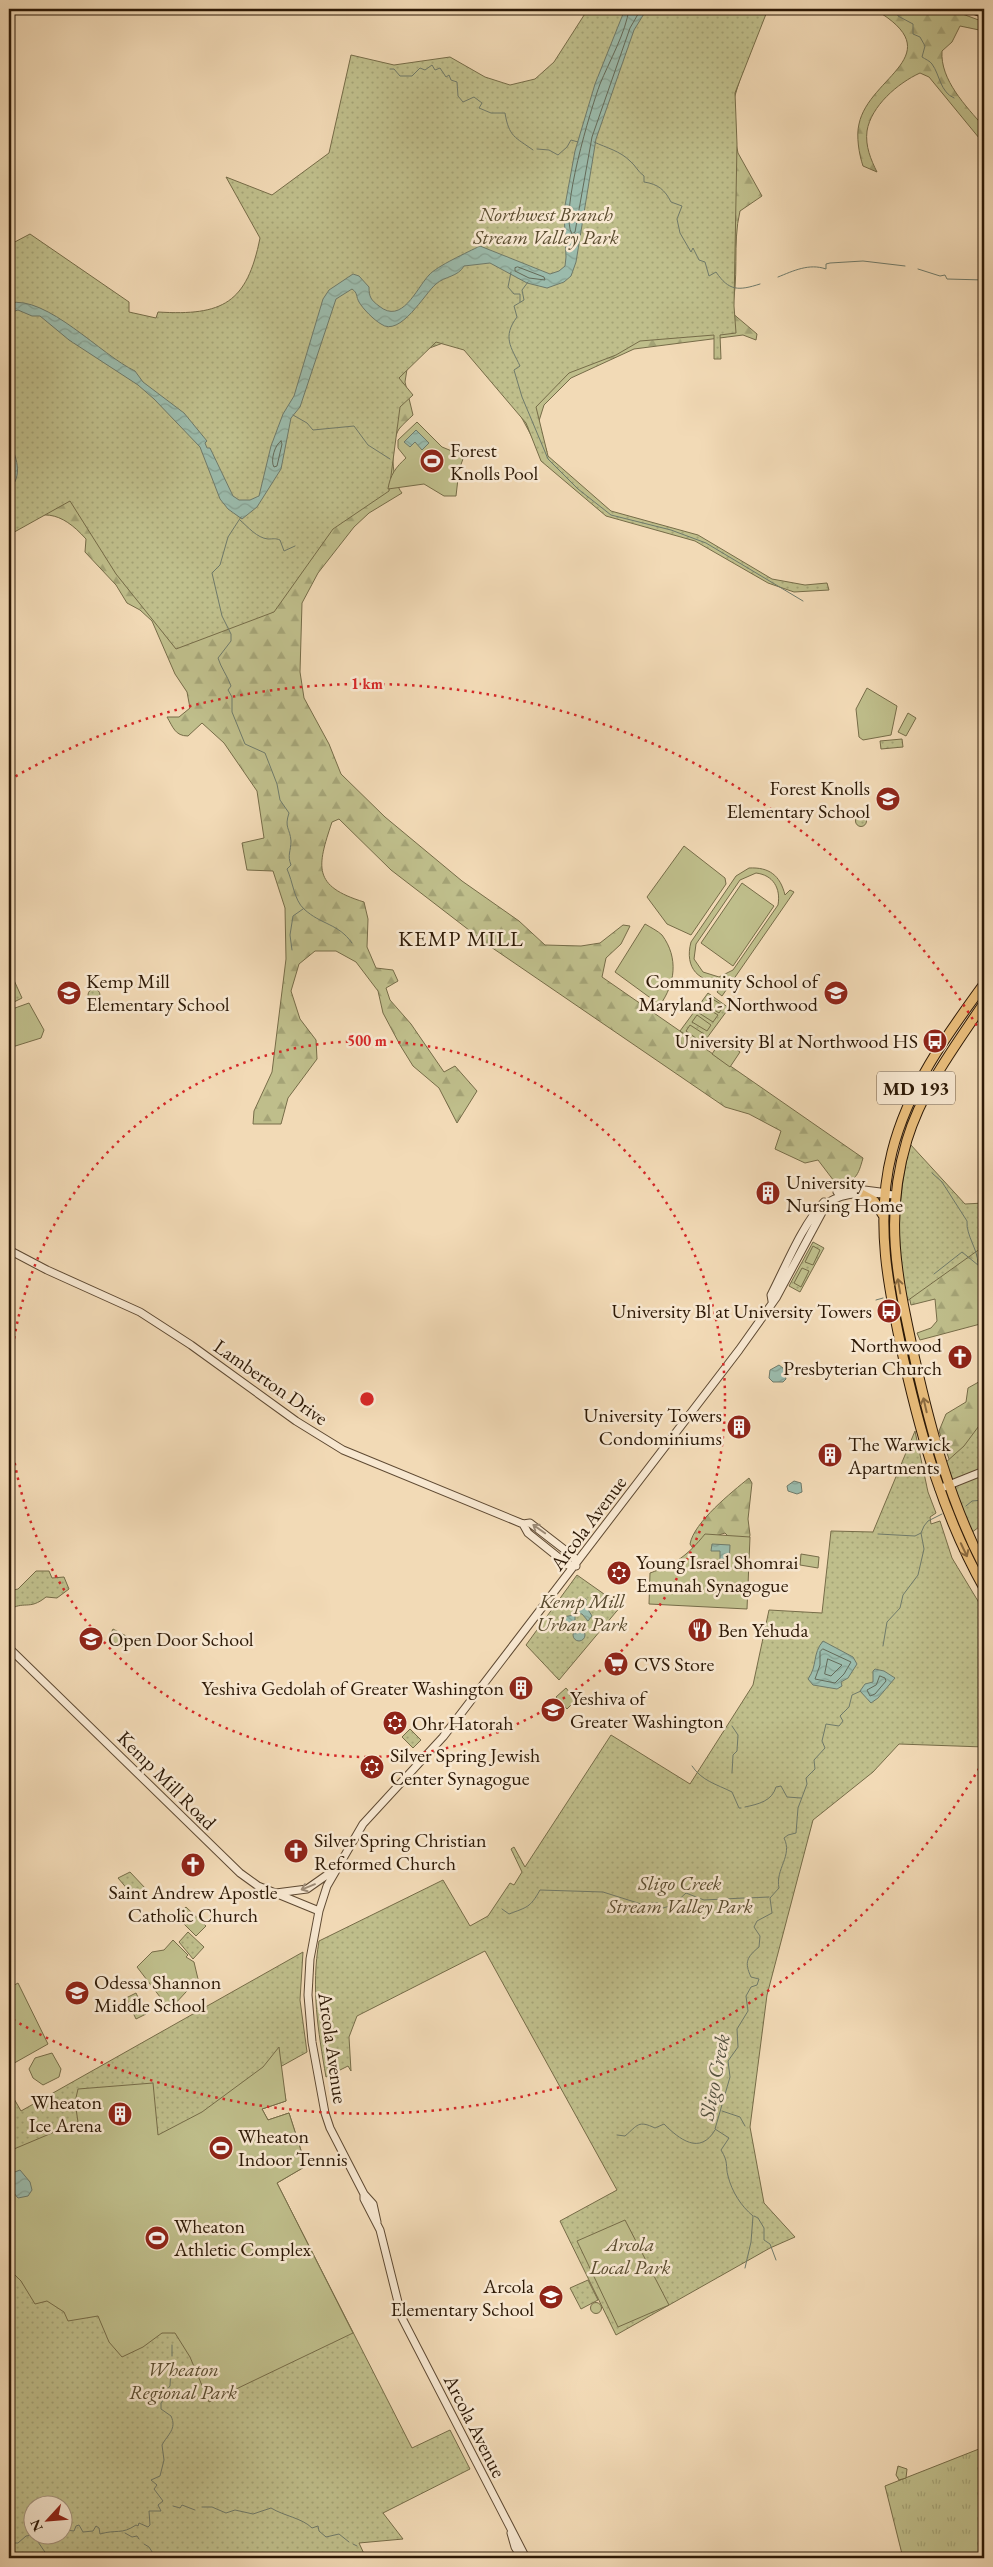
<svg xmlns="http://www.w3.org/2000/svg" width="993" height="2567" font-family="'EB Garamond',serif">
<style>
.grass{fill:url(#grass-tufts);stroke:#766c48}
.forest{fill:url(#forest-firs);stroke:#766c48}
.park{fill:url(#park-dots);stroke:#766c48;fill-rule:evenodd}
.garden{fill:#bfbe8b;stroke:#766c48;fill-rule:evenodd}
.water{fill:url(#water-waves);stroke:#6f7a6a}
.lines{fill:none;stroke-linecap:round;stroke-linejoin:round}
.shore{stroke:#646a59;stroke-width:1}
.stream{stroke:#6f7a6a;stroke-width:1}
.minor-casing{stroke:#5e4932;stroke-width:9}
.major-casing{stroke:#2d1906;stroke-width:11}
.highway-casing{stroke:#2d1906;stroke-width:12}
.minor{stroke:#f7e7d0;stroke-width:7}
.major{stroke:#e9bd7b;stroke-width:9}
.highway{stroke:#e9bd7b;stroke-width:10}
.oneway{stroke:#8b6b40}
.oneway2{stroke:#9c8a75}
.ring{fill:none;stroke:#d62828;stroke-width:2.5;stroke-dasharray:2.5 5}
.labels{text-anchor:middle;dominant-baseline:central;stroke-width:5;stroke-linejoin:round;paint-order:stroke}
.shield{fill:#f7e7d0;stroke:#6a5743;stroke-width:1}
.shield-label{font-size:19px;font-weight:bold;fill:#2d1906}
.park-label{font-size:20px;font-style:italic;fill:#594b2e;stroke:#f7e7d0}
.poi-label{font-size:20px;fill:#2d1906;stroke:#f7e7d0;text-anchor:start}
.street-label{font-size:20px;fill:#2d1906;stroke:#f7e7d0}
.water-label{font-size:21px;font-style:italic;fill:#545240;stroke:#f7e7d0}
.quarter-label{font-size:22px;letter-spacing:1px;fill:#2d1906;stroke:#f7e7d0}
.centre{fill:#d62828;stroke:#f7e7d0;stroke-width:2.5}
.ring-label{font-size:15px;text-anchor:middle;font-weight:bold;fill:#d62828;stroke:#f7e7d0;stroke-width:5;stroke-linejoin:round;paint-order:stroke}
</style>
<defs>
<pattern id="grass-tufts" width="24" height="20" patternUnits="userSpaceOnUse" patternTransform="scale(1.25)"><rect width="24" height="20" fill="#bfbe8b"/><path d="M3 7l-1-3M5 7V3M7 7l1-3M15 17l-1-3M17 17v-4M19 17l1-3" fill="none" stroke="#a4a376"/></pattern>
<pattern id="forest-firs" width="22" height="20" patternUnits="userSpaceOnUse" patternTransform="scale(1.25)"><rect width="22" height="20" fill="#bfbe8b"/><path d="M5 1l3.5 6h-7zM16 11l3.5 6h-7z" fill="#a4a376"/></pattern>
<pattern id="park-dots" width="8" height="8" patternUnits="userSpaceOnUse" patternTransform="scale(1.25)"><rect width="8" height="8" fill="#bfbe8b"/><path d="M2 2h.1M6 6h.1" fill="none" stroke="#a4a376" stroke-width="1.8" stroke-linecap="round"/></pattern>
<pattern id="water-waves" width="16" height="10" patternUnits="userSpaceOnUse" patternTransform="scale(1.25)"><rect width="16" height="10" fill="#9bbbac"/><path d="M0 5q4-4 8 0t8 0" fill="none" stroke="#86a092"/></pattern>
</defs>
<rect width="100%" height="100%" fill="#f2dab6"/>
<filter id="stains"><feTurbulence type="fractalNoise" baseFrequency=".004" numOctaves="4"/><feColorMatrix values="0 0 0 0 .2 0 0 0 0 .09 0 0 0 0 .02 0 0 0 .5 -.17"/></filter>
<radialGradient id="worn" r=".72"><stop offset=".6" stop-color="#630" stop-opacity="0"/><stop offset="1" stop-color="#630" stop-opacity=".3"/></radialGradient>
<path class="grass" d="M984 2447V2558H903L885 2486Z"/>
<path class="forest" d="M647 9H766L751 43 730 112 738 153 762 196 740 211C732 244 740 279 731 312L757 334 756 340 743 335 634 349 571 378 544 405 538 424 547 452H540L493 364 465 340H451L419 352 407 369 405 382 413 415C409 419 403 424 399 429 390 443 391 480 402 493L369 513 354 527 318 573 302 603 300 672 304 698 329 744 341 774 385 817 462 881 519 921 545 945 581 946 600 943 623 925 630 926 621 944 606 958 602 977 863 1158C858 1176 856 1181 837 1185L818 1160 805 1163 775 1149 781 1131 749 1114 725 1107 491 947 391 870 339 819 332 822C317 867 312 886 364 902L368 919 367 947 376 968 393 970 398 981 386 988 390 1000 411 1024 444 1072 455 1066 477 1091 457 1123 439 1088 413 1066 400 1045 383 1013 378 991 356 962 336 951H315L299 964 291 991 300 1019 316 1040 317 1059 288 1098 281 1124H253L254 1111 272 1072 286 959 285 908 273 871 247 870 242 843 264 838 257 791 224 743 202 723 188 736C175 736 173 727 167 717H179L190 708 187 692 175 674 152 621 140 610 127 603 116 585 85 552 86 539C61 511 40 507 9 529V490L18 474 17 458 9 440V313L18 310 32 316H40L69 340 138 385 154 399 200 447 220 499 228 509 242 518 257 507 281 469 291 418 300 407 326 331 345 312H369C373 317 379 326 386 327 407 328 422 296 435 284 445 277 458 278 464 266 472 265 483 261 491 263 516 269 530 297 561 283 587 272 576 210 588 187 597 169 610 174 613 146L596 139 602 122 610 119 624 96 615 89 634 30Z
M874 9H949L984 22V31L960 26 952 42 942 51C940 80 966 106 984 127V144L929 77 920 73C898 83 871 106 867 131 865 146 871 160 877 172L863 166C859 154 856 136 859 124 869 76 953 55 874 9Z
M957 1202 984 1219V1323L920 1340 917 1333 931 1328 937 1321 935 1299 911 1305 903 1270Z
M984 1379V1456L953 1470 939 1431 946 1414 966 1402 968 1388Z
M749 1478 752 1483 748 1519 750 1535 742 1570 736 1544 725 1533 706 1539 696 1553 690 1544C694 1522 732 1492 749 1478Z"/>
<path class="park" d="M588 9H768L735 93 737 144 734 306 736 333 720 335 721 359H714V335L640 341 616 355 569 373 536 407 548 456 611 511 698 535 772 579 805 585 827 583 829 590 794 592 768 583 695 541 606 516 541 461 526 423 464 350 436 342 399 378 413 395 400 407 389 491 333 529 274 612 176 649 116 574 70 501 9 535V245L30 234 129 302V312L156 318 158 312C223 316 247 303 260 238L226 177 272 195 329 153 351 55 394 65 450 57 485 77 510 85 535 79 554 62Z
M902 739 903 747 881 749 880 741Z
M855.5 821a5.5 5.5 0 1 1 11 0a5.5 5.5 0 1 1-11 0Z
M13 978 22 998 10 1004 9 980Z
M88 995a6 6 0 1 1 12 0a6 6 0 1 1-12 0Z
M708 993 729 1008 701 1046 680 1031Z
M910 1144 965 1204 984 1203V1246L907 1301C896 1245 897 1200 910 1144Z
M813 1242 824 1248 800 1292 789 1286Z
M984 1419V1534L979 1527 971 1533 960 1552 954 1532 940 1470 945 1463 964 1446Z
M915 1431 928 1492 936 1513 930 1517 931 1524 940 1521 952 1558 984 1611V1747L899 1744 873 1772 813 1820 767 1995 750 2127 764 2203 795 2237 770 2248 616 2335 560 2221 617 2190 485 1951 357 2016 349 2037 351 2071 348 2066 326 2077C318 2031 311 1988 319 1941L443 1880 470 1926 488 1916 510 1883 514 1885 522 1872 511 1849 514 1847 525 1867 611 1735 690 1784 753 1685 769 1610 822 1613 831 1531 873 1532Z
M36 1571H49L52 1578 64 1577 69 1589 57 1598 46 1597C29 1611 24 1600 9 1610V1591L18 1589Z
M577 1575 621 1606 559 1680 526 1645Z
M410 1729 421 1740 413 1748 402 1737Z
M130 1872 146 1889 135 1898 118 1878Z
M188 1932 204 1947 193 1959 179 1942Z
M303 1952 300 2000 307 2052 280 2067 286 2101 262 2109 268 2120 289 2113 306 2166 277 2183 412 2448 450 2430 470 2469 383 2513 403 2539 359 2543 366 2558H9V2090L21 2111ZM32 2504H62V2534H32Z
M588 2280 598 2300 581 2309 570 2288Z
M898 2466 907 2469 906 2478 899 2480 896 2475Z"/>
<path class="garden" d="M417 422 442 447 464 456 459 470 456 496H444L424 484 388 489C390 475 396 467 406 458L398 448V440Z
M867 688 897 706 891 735 863 740 859 737 856 709Z
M908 713 916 718 906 736 898 732Z
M684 846 725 878 726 884 691 935 667 924 647 897Z
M749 868C769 867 780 875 785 895L790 890 794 892 722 996 717 992 725 981C699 984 684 968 691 942L736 876ZM756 873C773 875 781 888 778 905L733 970 719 977 703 972 694 959 696 944 740 880Z
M742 883 774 906 733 966 701 943Z
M645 924C650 927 658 931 662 935 679 958 675 984 660 1005L615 972Z
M709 997 724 1006 719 1013 705 1004Z
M29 1003 44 1030 41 1038 9 1048V1012L10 1014 15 1008Z
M703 1006 718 1015 713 1022 699 1013Z
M697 1015 711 1025 707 1031 692 1022Z
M690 1025 704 1034 700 1041 686 1031Z
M722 1039 740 1052 730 1067 712 1054Z
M813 1246 820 1250 813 1265 805 1262Z
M802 1268 809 1271 801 1287 794 1283Z
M705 1534 750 1537 747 1609 649 1604 650 1573C676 1564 688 1555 705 1534Z
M801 1554 819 1557 818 1568 800 1565Z
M113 1629 130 1638 125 1648 108 1639Z
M566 1688 576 1700 567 1709 556 1697Z
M186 1907 206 1926 196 1936 176 1916Z
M173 1940 188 1955 186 1957 194 1962 198 1979 174 2005 167 2006 137 1967 152 1952 164 1950Z
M18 1983 48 2044 9 2066V1988Z
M136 1993 146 2014 136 2019 126 1998Z
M279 2047 286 2101 262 2109 268 2120 289 2113 306 2166 277 2183 353 2333 209 2402 190 2357 175 2333H162L143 2347 122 2357 109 2342 98 2316 68 2321 64 2312 47 2301 35 2304 21 2281 9 2269V2207L12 2204C8 2185 6 2167 14 2149L78 2122 75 2102 78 2089 153 2083 158 2135 202 2112 263 2067Z
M52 2053 61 2069 59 2077 43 2085 33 2078 29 2069 35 2058Z
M625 2220 669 2305 618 2327 577 2241Z
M590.5 2308a5.5 5.5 0 1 1 11 0a5.5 5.5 0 1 1-11 0Z"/>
<path class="water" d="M625 9H647L634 30 596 139 576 262 571 276 564 282 547 288 527 283 490 263 464 266C458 277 445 276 436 284 425 293 400 338 381 324 374 320 363 309 359 302 356 297 358 293 352 289L336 299 300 407 291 418 281 469 257 507 242 519 228 509 220 499 200 447 154 399 138 385 69 340 40 316H32L18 310 9 313V303C47 295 101 355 135 371L143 382 184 413 207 441 205 443 207 448H210L233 496 239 500H250L259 496 271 446 283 414 294 396 323 299 329 290 353 274 359 276 369 287C369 297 371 300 379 306 402 325 416 289 429 275 437 266 468 252 480 246L550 274 559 271 565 266 566 257 564 211 575 151 595 84Z
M416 430 429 443 422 450 415 442 410 447 404 442Z
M9 440C16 457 24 475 9 490Z
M779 1365 783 1368 786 1379 783 1382H773L769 1378 770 1370Z
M794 1481 801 1483 802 1492 797 1494 788 1491 787 1486Z
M712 1544 730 1545 729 1565 720 1564V1551H711Z
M578 1598 586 1599 587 1608 592 1616 588 1621 582 1614 576 1613Z
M575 1615V1620L561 1628 557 1624 562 1617Z
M573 1635a6 6 0 1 1 12 0a6 6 0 1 1-12 0Z
M823 1641 853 1657 857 1664 848 1678 841 1682 842 1686 837 1689 813 1685 808 1679C818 1665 812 1654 823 1641Z
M875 1669 884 1671 895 1678 878 1698 871 1703 860 1691 865 1684 873 1682V1671Z
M20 2170 30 2182 32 2190 28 2196 18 2198C12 2192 8 2181 12 2173Z"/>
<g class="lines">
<path class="shore" d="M629 9C626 32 609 62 600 84 591 108 559 214 572 234L575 232 592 137 630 28 641 9
M518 267 544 277 545 280 529 278 515 271V268Z
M281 441 282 444 277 466 274 467C270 461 275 444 281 441Z
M823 1649 851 1662 844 1674 835 1683 815 1679 820 1665V1652Z
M828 1659 842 1665 831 1676 825 1674Z
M880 1676 885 1678 886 1681 875 1694 870 1696 867 1690 876 1685Z"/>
<path class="stream" d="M897 9 898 16 913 24V34L920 37 925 46 922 57C925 59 930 61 932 64 940 75 940 92 954 98
M390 69H394L400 76H412L420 68 425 70 432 65 435 70 440 68 446 77 449 75 451 80 457 82 458 96 463 102 474 97 482 103 479 108 491 113H505C509 137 515 137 533 150
M594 142C607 148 620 151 630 161 636 166 638 172 644 176V182C658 184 665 190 671 202L682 206 677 219 680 233 691 252 693 248 699 260 705 262 709 276 716 272C729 291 738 291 760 284
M537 149 549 150 558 155 567 147 571 140 578 142
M918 269 940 276 945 275 947 279 984 280
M511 272 508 287 514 294H520V302
M778 277C793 271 809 263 826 269V264L830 263 863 261 905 266
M528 282 522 290 524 300 514 306 517 317C502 337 511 347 520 366L514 370 522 397 548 459 578 489 611 515 671 530 706 543 803 601
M293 415 307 423 313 430 354 426 368 445 390 459
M241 517 228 537 220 565 212 573 222 616 231 634V641L218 658C221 668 227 675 231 686L228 690 232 697V712L245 744 265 753 277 784 280 800 289 813C284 828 290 828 291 841 291 851 287 855 291 865L287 869C293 882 294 900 304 909 321 925 338 923 352 943
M240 520C248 527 257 538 268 539 274 539 275 538 280 540L284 551 295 546
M292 950 290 935 293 916 303 909
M932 1173 942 1182 967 1221C966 1236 978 1249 978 1264
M934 1274 962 1252 984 1270
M876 1300 883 1298
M966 1506 972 1501 984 1500
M953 1511H954
M878 1534 915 1536 921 1533
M583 1629 586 1621
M883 1646 887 1622 900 1608 903 1595 918 1575 924 1549 921 1533 924 1526 928 1521 942 1514
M692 1766C702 1781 716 1784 732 1792L739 1808H741
M732 1773 733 1755 737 1751 738 1735 732 1726
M745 1807C759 1804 772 1801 776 1787L781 1786 787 1797 801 1798
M747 1898 769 1897
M502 1909 509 1914C527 1907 530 1908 540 1890L603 1892 641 1904 658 1903 663 1908 673 1905 686 1893 704 1900 744 1898
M722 2111 740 2117 745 2126
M617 2135 625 2136C638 2125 638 2120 655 2128L664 2124C679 2139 700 2156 715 2130
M754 2216 758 2218 764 2228V2240L770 2244 776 2260
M745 2268 751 2242 753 2216C741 2206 732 2192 728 2176 725 2165 729 2163 721 2150L729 2138 715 2129 730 2077 728 2061 738 2047 737 2029 748 2011 746 1996 751 1987 757 1985 759 1979 751 1977C744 1962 747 1957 759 1947L760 1936 754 1927 757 1921 772 1913 770 1898 779 1888C775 1869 793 1856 784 1838L788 1835 796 1833 798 1808 807 1784 806 1778 815 1769 814 1760 825 1748 822 1741 826 1724 839 1726 843 1721 840 1716 849 1707 852 1695 861 1691
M172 2356V2345
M173 2506 180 2508 182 2505 195 2510
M202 2507H212L226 2513 235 2510 253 2514 271 2508C284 2516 302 2518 312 2528L318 2526 319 2531 326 2537 339 2534 349 2542
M62 2525 66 2530 74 2531 76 2526 79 2525 83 2532 93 2531 96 2526 99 2528 100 2534C117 2529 121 2535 136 2525L138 2526 139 2523 148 2527 150 2525 149 2511H161L158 2505 163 2501 154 2489 157 2485 151 2480 160 2476 164 2460 162 2445C168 2434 177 2429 171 2416L161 2409V2403L165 2398 166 2391 170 2386 171 2368
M125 2533 132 2537 137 2536 139 2539
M34 2536 49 2558
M9 2543H18L26 2536 41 2534
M144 2544 149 2547 156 2558
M353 2544 357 2546"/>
<defs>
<path id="minor" d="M837 1192 849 1188 880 1192
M9 1250 47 1270 140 1312 191 1345 296 1421 343 1450 523 1524 530 1523 574 1557 576 1566 568 1565 528 1533 523 1524
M772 1301 771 1295C786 1266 802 1225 824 1202
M939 1489 984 1471
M9 1648 240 1873 258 1886 319 1911
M276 1893 307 1889 334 1870
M364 2194V2199L380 2230 402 2318 526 2558
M377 2222 373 2204 364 2194 330 2128 325 2113 312 2042 308 1995 310 1959 319 1911 327 1886 363 1824 443 1737 739 1350 776 1298 827 1203C847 1190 872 1193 895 1195
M511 2533 515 2547 522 2558"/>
<path id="major" d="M984 984C946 1036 908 1088 892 1152 874 1223 889 1291 904 1361 922 1440 944 1517 984 1588
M984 1003C954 1048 923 1088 907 1140 883 1220 898 1281 915 1360 931 1431 950 1501 984 1567
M861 1194 874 1201 883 1215"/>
<path id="highway" d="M975 9 984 12"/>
</defs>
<use href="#minor" class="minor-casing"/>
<use href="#major" class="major-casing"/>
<use href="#highway" class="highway-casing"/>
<use href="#minor" class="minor"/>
<use href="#major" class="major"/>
<use href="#highway" class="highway"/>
</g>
<defs><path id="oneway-shaft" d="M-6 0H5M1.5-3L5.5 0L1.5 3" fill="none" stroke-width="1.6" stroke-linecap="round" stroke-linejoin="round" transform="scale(1.25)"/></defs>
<g class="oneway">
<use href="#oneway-shaft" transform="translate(899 1286) rotate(-100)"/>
<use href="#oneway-shaft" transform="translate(925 1405) rotate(-103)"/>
<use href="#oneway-shaft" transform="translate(964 1550) rotate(65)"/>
</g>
<g class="oneway2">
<use href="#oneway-shaft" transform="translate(539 1529) rotate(-145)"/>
<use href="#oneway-shaft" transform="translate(308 1887) rotate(158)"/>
</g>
<g class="ring">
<circle cx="367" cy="1399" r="358"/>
<path d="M983 1762A715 715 0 0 1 10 2018M9 780A715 715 0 0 1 983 1036"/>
</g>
<defs>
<symbol id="stadium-disc" viewBox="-11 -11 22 22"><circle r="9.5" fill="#8f2418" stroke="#f7e7d0"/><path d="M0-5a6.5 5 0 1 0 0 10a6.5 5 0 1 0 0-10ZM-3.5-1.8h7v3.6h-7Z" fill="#fff"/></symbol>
<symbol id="school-disc" viewBox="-11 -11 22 22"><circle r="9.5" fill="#8f2418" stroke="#f7e7d0"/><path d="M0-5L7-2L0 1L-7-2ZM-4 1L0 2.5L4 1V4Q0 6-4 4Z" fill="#fff"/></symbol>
<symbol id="bus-disc" viewBox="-11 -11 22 22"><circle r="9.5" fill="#8f2418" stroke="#f7e7d0"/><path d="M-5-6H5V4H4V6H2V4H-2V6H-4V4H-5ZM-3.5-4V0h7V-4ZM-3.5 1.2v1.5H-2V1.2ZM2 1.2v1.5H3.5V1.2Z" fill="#fff"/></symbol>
<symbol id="building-disc" viewBox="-11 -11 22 22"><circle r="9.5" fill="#8f2418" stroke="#f7e7d0"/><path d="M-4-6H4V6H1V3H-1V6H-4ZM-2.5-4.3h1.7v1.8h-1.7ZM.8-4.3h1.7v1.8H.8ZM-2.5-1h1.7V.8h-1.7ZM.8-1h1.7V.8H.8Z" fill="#fff"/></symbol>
<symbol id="church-disc" viewBox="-11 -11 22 22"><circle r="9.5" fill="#8f2418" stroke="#f7e7d0"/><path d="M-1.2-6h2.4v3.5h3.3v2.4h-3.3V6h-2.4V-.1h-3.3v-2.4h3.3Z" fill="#fff"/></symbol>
<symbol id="synagogue-disc" viewBox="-11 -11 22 22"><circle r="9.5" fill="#8f2418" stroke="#f7e7d0"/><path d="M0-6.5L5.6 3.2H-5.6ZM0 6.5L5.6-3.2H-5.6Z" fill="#fff"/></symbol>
<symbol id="restaurant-disc" viewBox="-11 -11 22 22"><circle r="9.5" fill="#8f2418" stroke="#f7e7d0"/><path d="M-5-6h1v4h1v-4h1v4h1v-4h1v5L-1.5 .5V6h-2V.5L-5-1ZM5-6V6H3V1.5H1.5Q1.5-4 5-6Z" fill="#fff"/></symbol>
<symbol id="supermarket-disc" viewBox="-11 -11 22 22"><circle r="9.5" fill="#8f2418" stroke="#f7e7d0"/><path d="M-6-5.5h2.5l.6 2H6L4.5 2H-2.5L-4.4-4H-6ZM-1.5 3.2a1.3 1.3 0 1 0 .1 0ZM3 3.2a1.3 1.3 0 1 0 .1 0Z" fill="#fff"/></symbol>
</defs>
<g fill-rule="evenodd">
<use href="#stadium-disc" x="418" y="447" width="28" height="28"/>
<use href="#school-disc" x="874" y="785" width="28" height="28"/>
<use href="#school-disc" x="55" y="979" width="28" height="28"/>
<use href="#school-disc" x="822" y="979" width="28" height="28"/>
<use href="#bus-disc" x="921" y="1027" width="28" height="28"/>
<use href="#building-disc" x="754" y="1179" width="28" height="28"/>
<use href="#bus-disc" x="875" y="1297" width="28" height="28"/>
<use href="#church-disc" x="946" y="1343" width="28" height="28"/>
<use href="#building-disc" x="725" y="1413" width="28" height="28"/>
<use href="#building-disc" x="816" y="1441" width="28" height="28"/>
<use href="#synagogue-disc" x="605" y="1559" width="28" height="28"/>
<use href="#restaurant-disc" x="686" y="1616" width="28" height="28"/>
<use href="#school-disc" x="77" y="1625" width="28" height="28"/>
<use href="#supermarket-disc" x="602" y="1650" width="28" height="28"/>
<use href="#building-disc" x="507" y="1674" width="28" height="28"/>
<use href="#school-disc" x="539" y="1696" width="28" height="28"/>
<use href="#synagogue-disc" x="381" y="1709" width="28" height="28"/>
<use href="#synagogue-disc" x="358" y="1753" width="28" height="28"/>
<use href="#church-disc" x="282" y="1837" width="28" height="28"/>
<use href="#church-disc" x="179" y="1851" width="28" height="28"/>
<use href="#school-disc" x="63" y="1979" width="28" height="28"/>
<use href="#building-disc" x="106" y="2100" width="28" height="28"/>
<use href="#stadium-disc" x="207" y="2134" width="28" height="28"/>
<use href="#stadium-disc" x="143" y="2224" width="28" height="28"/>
<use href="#school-disc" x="537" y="2283" width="28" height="28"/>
</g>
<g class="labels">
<rect class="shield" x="877" y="1071.5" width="78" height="33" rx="4"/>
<g class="shield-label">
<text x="916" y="1088">MD 193</text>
</g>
<g class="park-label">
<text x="546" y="214">Northwest Branch<tspan x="546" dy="23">Stream Valley Park</tspan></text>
<text x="582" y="1601">Kemp Mill<tspan x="582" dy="23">Urban Park</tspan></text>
<text x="680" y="1883">Sligo Creek<tspan x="680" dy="23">Stream Valley Park</tspan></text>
<text x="630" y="2244">Arcola<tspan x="630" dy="23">Local Park</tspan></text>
<text x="183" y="2369">Wheaton<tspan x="183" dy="23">Regional Park</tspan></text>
</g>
<g class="poi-label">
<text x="450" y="450">Forest<tspan x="450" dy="23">Knolls Pool</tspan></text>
<text x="870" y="788" text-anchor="end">Forest Knolls<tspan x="870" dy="23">Elementary School</tspan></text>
<text x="86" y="981">Kemp Mill<tspan x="86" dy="23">Elementary School</tspan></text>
<text x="818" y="981" text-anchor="end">Community School of<tspan x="818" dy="23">Maryland - Northwood</tspan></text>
<text x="918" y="1041" text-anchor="end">University Bl at Northwood HS</text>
<text x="786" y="1182">University<tspan x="786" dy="23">Nursing Home</tspan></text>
<text x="872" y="1311" text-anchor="end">University Bl at University Towers</text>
<text x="942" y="1345" text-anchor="end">Northwood<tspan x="942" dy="23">Presbyterian Church</tspan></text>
<text x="722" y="1415" text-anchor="end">University Towers<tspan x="722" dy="23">Condominiums</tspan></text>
<text x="848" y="1444">The Warwick<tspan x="848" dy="23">Apartments</tspan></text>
<text x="636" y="1562">Young Israel Shomrai<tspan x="636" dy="23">Emunah Synagogue</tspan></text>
<text x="718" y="1630">Ben Yehuda</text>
<text x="108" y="1639">Open Door School</text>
<text x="634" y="1664">CVS Store</text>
<text x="504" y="1688" text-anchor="end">Yeshiva Gedolah of Greater Washington</text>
<text x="570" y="1698">Yeshiva of<tspan x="570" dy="23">Greater Washington</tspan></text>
<text x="412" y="1723">Ohr Hatorah</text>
<text x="390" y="1755">Silver Spring Jewish<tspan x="390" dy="23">Center Synagogue</tspan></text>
<text x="314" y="1840">Silver Spring Christian<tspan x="314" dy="23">Reformed Church</tspan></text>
<text x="193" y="1892" text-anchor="middle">Saint Andrew Apostle<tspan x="193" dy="23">Catholic Church</tspan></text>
<text x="94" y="1982">Odessa Shannon<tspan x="94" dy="23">Middle School</tspan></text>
<text x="102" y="2102" text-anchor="end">Wheaton<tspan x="102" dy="23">Ice Arena</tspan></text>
<text x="238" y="2136">Wheaton<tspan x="238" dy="23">Indoor Tennis</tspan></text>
<text x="174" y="2226">Wheaton<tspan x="174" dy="23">Athletic Complex</tspan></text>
<text x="534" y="2286" text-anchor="end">Arcola<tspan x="534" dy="23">Elementary School</tspan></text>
</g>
<g class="street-label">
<text transform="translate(271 1382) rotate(35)">Lamberton Drive</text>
<text transform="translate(588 1523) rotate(-53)">Arcola Avenue</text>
<text transform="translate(167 1780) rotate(45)">Kemp Mill Road</text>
<text transform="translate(333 2048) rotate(82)">Arcola Avenue</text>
<text transform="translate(475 2426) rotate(63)">Arcola Avenue</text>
</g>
<g class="water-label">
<text transform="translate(714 2077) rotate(-79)">Sligo Creek</text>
</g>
<g class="quarter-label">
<text x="461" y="938">KEMP MILL</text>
</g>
</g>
<circle cx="367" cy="1399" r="8" class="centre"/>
<g class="ring-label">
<text x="367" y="689">1 km</text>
<text x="367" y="1046">500 m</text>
</g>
<rect width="993" height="2567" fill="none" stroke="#f2dab6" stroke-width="30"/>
<rect x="10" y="10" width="973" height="2547" fill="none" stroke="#2d1906" stroke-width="2.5"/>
<rect x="15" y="15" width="963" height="2537" fill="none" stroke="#2d1906"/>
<g transform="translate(48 2520) rotate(244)"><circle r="24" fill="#f7e7d0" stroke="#a6957f"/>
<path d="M0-4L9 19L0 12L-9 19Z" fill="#8f2418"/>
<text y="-8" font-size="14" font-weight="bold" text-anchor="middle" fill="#2d1906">N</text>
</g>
<rect width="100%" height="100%" filter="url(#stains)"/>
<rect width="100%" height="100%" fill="url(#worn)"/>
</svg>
